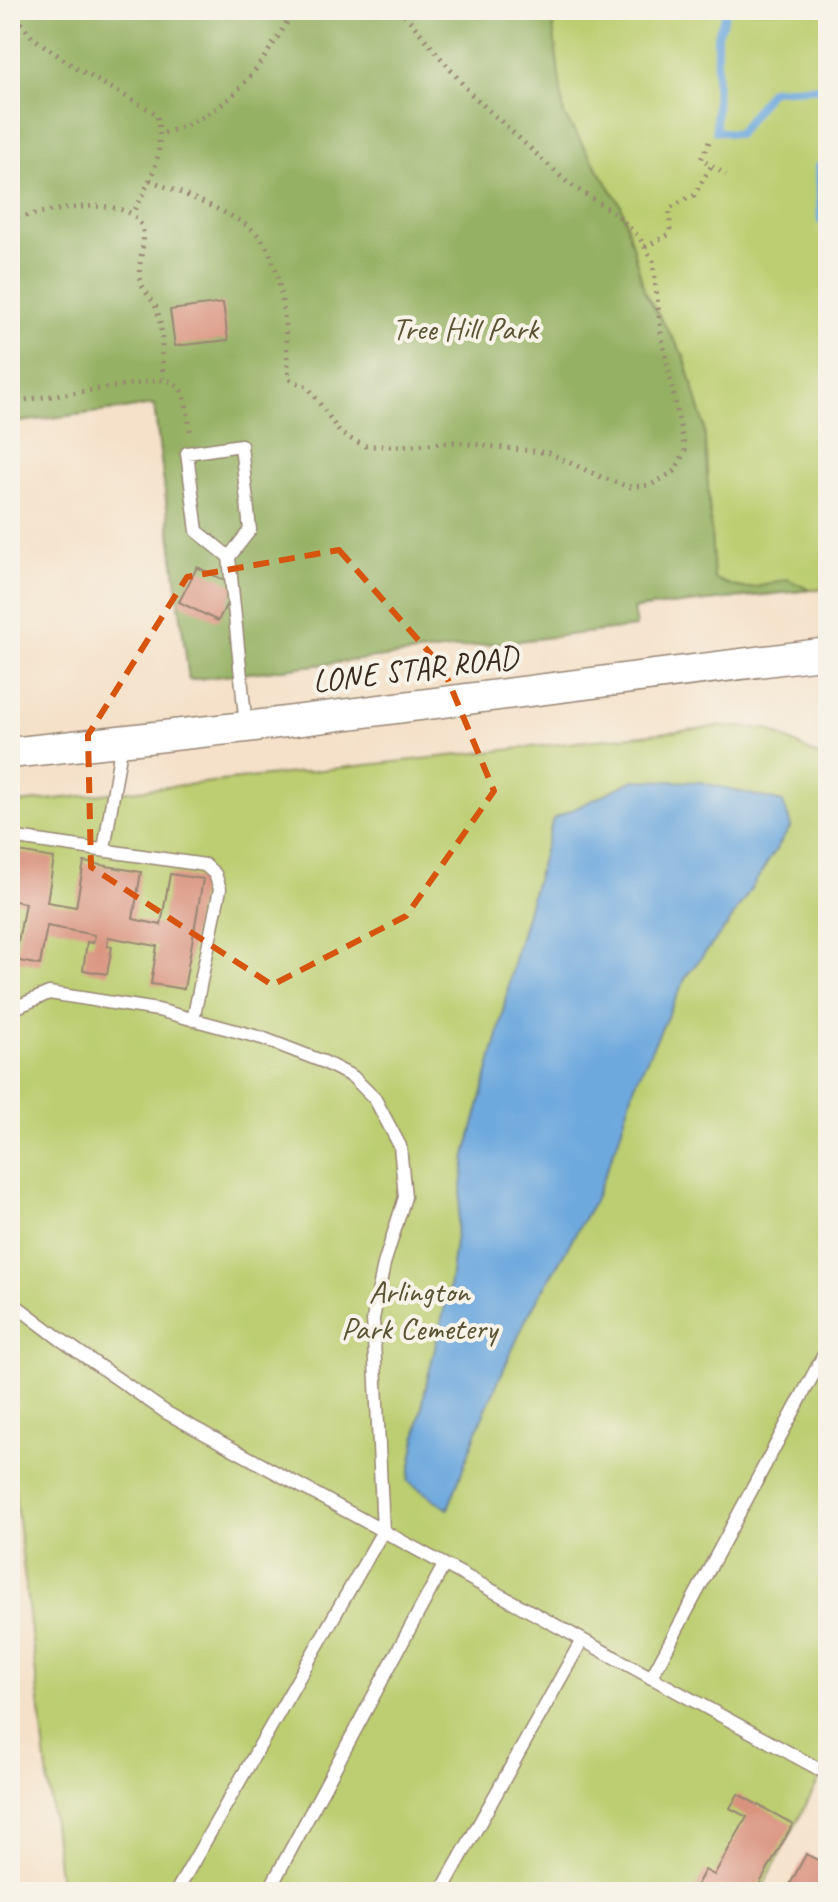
<svg xmlns="http://www.w3.org/2000/svg" width="838" height="1902" font-family="Caveat,sans-serif">
<style>
.green{fill:#bcce71;stroke:#7c7c48;stroke-width:2}
.forest{fill:#95b163;stroke:#686e40;stroke-width:2}
.water{fill:#6ea9de;stroke:#546a7e;stroke-width:2}
.lines{fill:none;stroke-linecap:round;stroke-linejoin:round}
.stream{stroke:#6ea9de;stroke-width:8}
.building{fill:#d9927e}
.service-casing{stroke:#988674;stroke-width:15}
.tertiary-casing{stroke:#988674;stroke-width:33}
.path{stroke:#988674;stroke-width:5;stroke-dasharray:2 6;stroke-linecap:butt}
.service{stroke:#fff;stroke-width:12}
.tertiary{stroke:#fff;stroke-width:30}
.marked{fill:none;stroke:#d7540e;stroke-width:6;stroke-dasharray:16 10;stroke-linejoin:round}
.labels{text-anchor:middle;dominant-baseline:central;stroke-width:8;stroke-linejoin:round;paint-order:stroke}
.park-label{font-size:32px;fill:#5b5333;stroke:#f7f3e8}
.street-label{font-size:32px;fill:#3b2a1e;stroke:#f7f3e8}
</style>
<rect width="100%" height="100%" fill="#f7f3e8"/>
<filter id="ink" filterUnits="userSpaceOnUse"><feTurbulence type="fractalNoise" baseFrequency=".0125" numOctaves="2"/><feDisplacementMap in="SourceGraphic" scale="16" xChannelSelector="R" yChannelSelector="G"/><feConvolveMatrix kernelMatrix="1 2 1 2 8 2 1 2 1" color-interpolation-filters="sRGB"/></filter>
<filter id="wash" filterUnits="userSpaceOnUse"><feTurbulence type="fractalNoise" baseFrequency=".006" numOctaves="4" result="noise"/><feDisplacementMap in="SourceGraphic" scale="32" xChannelSelector="R" yChannelSelector="G"/><feGaussianBlur stdDeviation="1.8" result="paint"/><feColorMatrix in="noise" values="0 0 0 0 0 0 0 0 0 0 0 0 0 0 0 0 0 1.4 0 .05"/><feComposite in="paint" operator="in"/></filter>
<g filter="url(#wash)">
<rect width="100%" height="100%" fill="#f5e1c9"/>
<path class="green" d="M10 10H828V588L633 609 636 627 189 680 154 405 10 423Z
M724 726 767 729 828 761V1763L760 1892H61L10 1451V804Z"/>
<path class="forest" d="M10 10H551L564 115 621 205 645 293 684 356 704 424 714 578C746 595 755 587 788 579L810 590 633 609 636 627 189 680 154 405 10 423Z"/>
<path class="water" d="M634 780 700 782 783 802 791 826 727 926 687 975 635 1084 618 1141 593 1203 526 1319 481 1420 448 1509 408 1481 427 1381 449 1289 466 1155 498 1035 515 955 553 819Z"/>
<g class="lines">
<path class="stream" d="M727 10 717 37 716 131 738 134 771 90 828 87
M828 160 819 166 821 221 828 226"/>
</g>
<g id="blocks">
<path class="building" d="M223 303 228 340 175 346 170 310Z
M197 567 236 586 218 621 179 602Z
M13 851 54 858 47 902 76 907 84 862 141 872 133 919 161 925 170 874 203 879 184 989 151 984 157 946 108 937 107 946 112 947 107 974 83 970 87 942 93 943 95 935 47 926 40 965 15 960 25 903 10 900V871Z
M738 1794 793 1824 755 1892H693L705 1870 714 1875 747 1817 730 1808Z
M806 1854 828 1865V1892H786Z"/>
</g>
</g>
<g filter="url(#ink)">
<use href="#blocks" fill-opacity="0" stroke="#988674" stroke-width="2"/>
<g class="lines">
<defs>
<path id="service" d="M229 557 197 531 187 453 241 445 250 530 229 557 246 727
M10 837 205 865 215 874 220 889 193 1020
M104 849 122 742
M10 1010 49 993 158 1010 262 1038 324 1062 353 1077 375 1099 400 1146 405 1197 384 1264 373 1319 383 1531 176 1892
M10 1301 60 1339 167 1413 828 1774
M651 1678 828 1347
M268 1892 444 1565
M441 1892 582 1640"/>
<path id="tertiary" d="M10 753 246 727 828 653"/>
</defs>
<use href="#service" class="service-casing"/>
<use href="#tertiary" class="tertiary-casing"/>
<path class="path" d="M11 10 32 37 76 68 157 114C164 161 153 174 132 214
M164 133C236 111 257 69 295 10
M709 142 701 159 726 175
M150 180C177 192 235 213 255 232 286 261 285 338 289 379L308 387 341 434 365 446H400L454 442 549 453 601 477 629 487 651 485 675 471 685 451 661 333 653 261 639 237 616 214 568 183 471 94 401 10
M10 219C39 214 121 191 140 223 149 239 137 260 140 278 142 291 153 298 157 310 164 331 161 356 163 378
M645 247 670 234V208L694 195 712 165
M10 402 147 382C188 371 186 405 191 436"/>
<use href="#service" class="service"/>
<use href="#tertiary" class="tertiary"/>
</g>
</g>
<path class="marked" d="M339 550 443 668 494 791 406 916 272 985 91 867 88 735 187 577Z"/>
<g class="labels">
<g class="park-label">
<text x="465" y="328">Tree Hill Park</text>
<text x="419" y="1291">Arlington<tspan x="419" dy="37">Park Cemetery</tspan></text>
</g>
<g class="street-label">
<text transform="translate(415 669) rotate(-7)">LONE STAR ROAD</text>
</g>
</g>
<rect width="838" height="1902" fill="none" stroke="#f7f3e8" stroke-width="40"/>
</svg>
